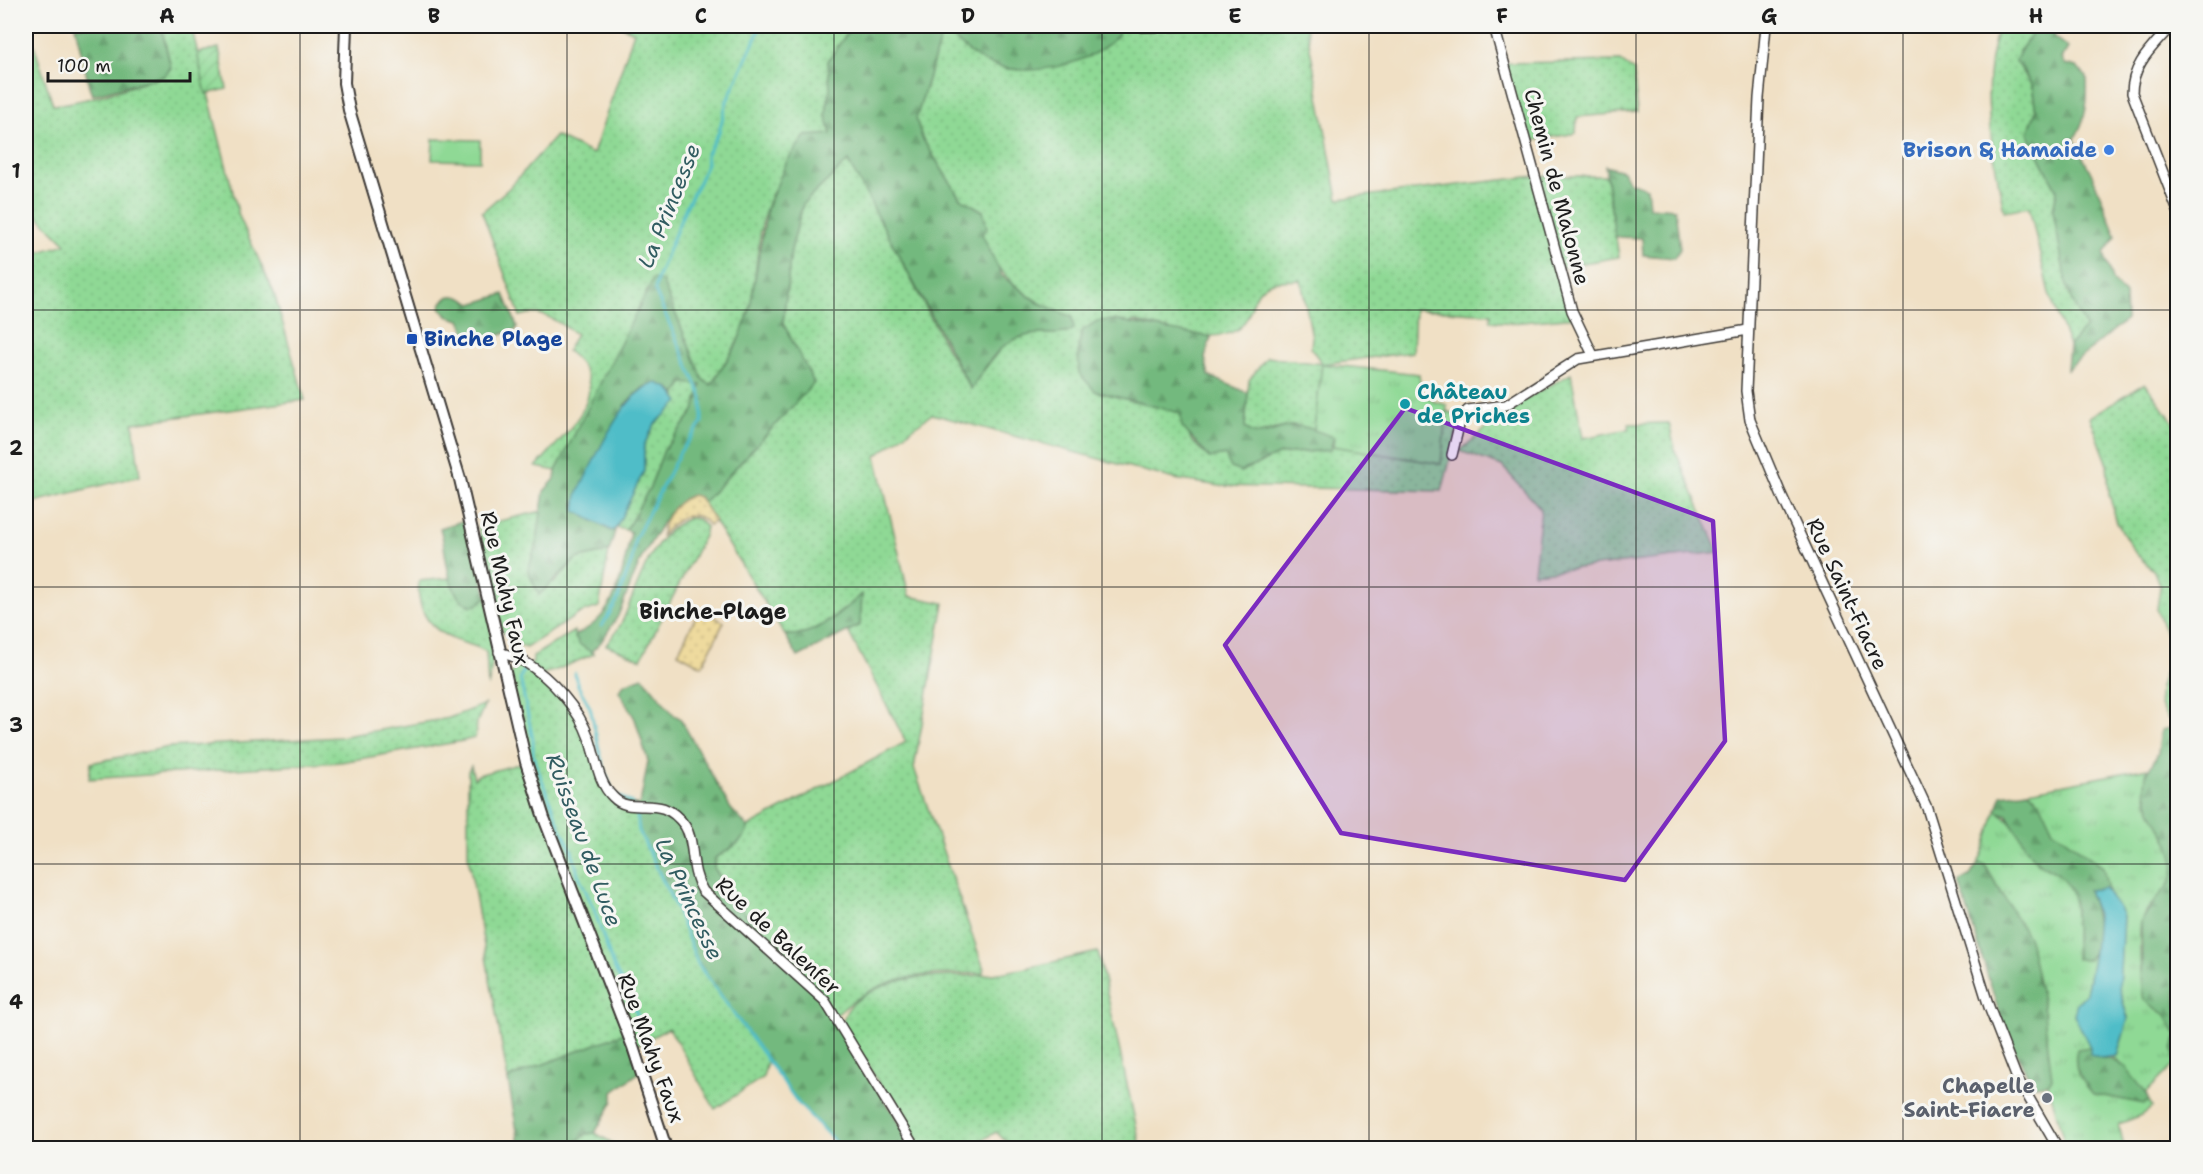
<svg xmlns="http://www.w3.org/2000/svg" width="2203" height="1174" font-family="'Shantell Sans',sans-serif">
<style>
.grass{fill:url(#grass-dots);stroke:#567a58;stroke-width:1.5}
.forest{fill:url(#forest-firs);stroke:#486a4d;stroke-width:1.5}
.sand{fill:url(#sand-dots);stroke:#857b5d;stroke-width:1.5}
.park{fill:url(#park-tufts);stroke:#567a58;stroke-width:1.5}
.garden{fill:url(#garden-furrows);stroke:#567a58;stroke-width:1.5}
.pitch{fill:#8fd995;stroke:#567a58;stroke-width:1.5}
.water{fill:#50bdc8;stroke:#366c72;stroke-width:1.5}
.lines{fill:none;stroke-linecap:round;stroke-linejoin:round}
.stream{stroke:#50bdc8;stroke-width:3}
.minor-casing{stroke:#3c3935;stroke-width:12}
.tertiary-casing{stroke:#3c3935;stroke-width:14}
.primary-casing{stroke:#3c3935;stroke-width:16}
.minor{stroke:#fff;stroke-width:9}
.tertiary{stroke:#fff;stroke-width:10}
.primary{stroke:#fff;stroke-width:14}
.marked{fill:#7b2cbf;fill-opacity:0.2;stroke:#7b2cbf;stroke-width:4.5;stroke-linejoin:round}
.grid{fill:none;stroke:#1c1c1c;stroke-width:1.5;stroke-opacity:0.55}
.shop-dot{fill:#3f7fe0;stroke:#f6f6f2;stroke-width:2}
.transit-dot{fill:#1a4fb4;stroke:#f6f6f2;stroke-width:2}
.culture-dot{fill:#0f9aa8;stroke:#f6f6f2;stroke-width:2}
.worship-dot{fill:#6b7280;stroke:#f6f6f2;stroke-width:2}
.labels{text-anchor:middle;dominant-baseline:central;stroke-width:6;stroke-linejoin:round;paint-order:stroke}
.shop-label{font-size:21px;font-weight:bold;fill:#366cbe;stroke:#f6f6f2;text-anchor:end}
.street-label{font-size:21px;fill:#1c1c1c;stroke:#f6f6f2}
.transit-label{font-size:21px;font-weight:bold;fill:#164399;stroke:#f6f6f2;text-anchor:start}
.culture-label{font-size:21px;font-weight:bold;fill:#0d838f;stroke:#f6f6f2;text-anchor:start}
.worship-label{font-size:21px;font-weight:bold;fill:#5b616d;stroke:#f6f6f2;text-anchor:end}
.water-label{font-size:22px;font-style:italic;fill:#315c61;stroke:#f6f6f2}
.neighbourhood-label{font-size:22px;font-weight:bold;fill:#1c1c1c;stroke:#f6f6f2}
.neatline{fill:none;stroke:#1c1c1c;stroke-width:2}
.grid-label{font-size:20px;text-anchor:middle;font-weight:bold;fill:#1c1c1c}
</style>
<defs>
<pattern id="grass-dots" width="8" height="8" patternUnits="userSpaceOnUse" patternTransform="scale(1.5)"><rect width="8" height="8" fill="#8fd995"/><path d="M2 2h.1M6 6h.1" fill="none" stroke="#7bba80" stroke-width="1.8" stroke-linecap="round"/></pattern>
<pattern id="forest-firs" width="22" height="20" patternUnits="userSpaceOnUse" patternTransform="scale(1.5)"><rect width="22" height="20" fill="#73b97e"/><path d="M5 1l3.5 6h-7zM16 11l3.5 6h-7z" fill="#639e6c"/></pattern>
<pattern id="sand-dots" width="8" height="8" patternUnits="userSpaceOnUse" patternTransform="scale(1.5)"><rect width="8" height="8" fill="#eeda9e"/><path d="M2 2h.1M6 6h.1" fill="none" stroke="#ccba88" stroke-width="1.8" stroke-linecap="round"/></pattern>
<pattern id="park-tufts" width="24" height="20" patternUnits="userSpaceOnUse" patternTransform="scale(1.5)"><rect width="24" height="20" fill="#8fd995"/><path d="M3 7l-1-3M5 7V3M7 7l1-3M15 17l-1-3M17 17v-4M19 17l1-3" fill="none" stroke="#7bba80"/></pattern>
<pattern id="garden-furrows" width="10" height="10" patternUnits="userSpaceOnUse" patternTransform="scale(1.5)"><rect width="10" height="10" fill="#8fd995"/><path d="M-1 1l2-2M0 10L10 0M9 11l2-2" fill="none" stroke="#7bba80"/></pattern>
</defs>
<rect width="100%" height="100%" fill="#f6f6f2"/>
<filter id="ink" filterUnits="userSpaceOnUse"><feTurbulence type="fractalNoise" baseFrequency=".0167" numOctaves="2"/><feDisplacementMap in="SourceGraphic" scale="12" xChannelSelector="R" yChannelSelector="G"/><feConvolveMatrix kernelMatrix="1 2 1 2 8 2 1 2 1" color-interpolation-filters="sRGB"/></filter>
<filter id="wash" filterUnits="userSpaceOnUse"><feTurbulence type="fractalNoise" baseFrequency=".008" numOctaves="4" result="noise"/><feDisplacementMap in="SourceGraphic" scale="24" xChannelSelector="R" yChannelSelector="G"/><feGaussianBlur stdDeviation="1.35" result="paint"/><feColorMatrix in="noise" values="0 0 0 0 0 0 0 0 0 0 0 0 0 0 0 0 0 1.4 0 .05"/><feComposite in="paint" operator="in"/></filter>
<g filter="url(#wash)">
<rect width="100%" height="100%" fill="#f0e0c5"/>
<path class="grass" d="M26 26H28L53 105C91 101 127 87 164 76L169 59 161 26H191L239 216 274 293 305 400 133 423 140 476 26 504V256L66 244 26 204Z
M621 26H852L828 61 830 89 826 114 831 135C814 151 791 167 777 186 755 216 759 274 749 311 743 339 725 361 711 385L703 380 662 281 556 471 536 467C564 433 620 391 567 351L576 334C557 322 542 308 520 316L482 212 509 188 556 136 593 154 634 32Z
M944 26 990 64 1007 69H1025L1118 35V30L1189 26H1306L1338 199 1536 176H1606L1619 257 1561 267 1576 317 1512 323 1490 321 1491 314 1415 309 1413 352 1322 364 1314 430 1294 425 1254 434 1245 427 1249 380 1267 357 1322 364 1311 348 1312 337 1301 280C1292 281 1282 280 1273 282 1249 288 1255 317 1238 329 1215 346 1160 327 1133 321L1095 391 1180 413 1191 440 1209 458 1226 455 1240 472 1280 454 1330 450 1333 446 1440 464 1447 411 1461 417 1442 491 1220 486 1174 479 932 414 876 456 909 596 944 603 914 768 984 969 983 973C920 975 885 971 835 1016L771 951 714 868 715 858C726 851 747 841 748 827L906 742 848 631 860 625 862 595C839 612 815 638 785 635L703 503 814 383 783 323 791 250 803 204 849 160 946 347 970 388 1005 343 1023 335 1068 333 1072 317C1036 306 991 274 982 235 981 228 983 218 983 211L960 198 922 138 916 119Z
M1999 26H2036L2031 37 2019 51 2022 72 2032 85 2036 111 2028 133 2057 191 2053 210 2071 299 2086 327 2069 346 2049 293 2029 207 2004 211C1992 150 1978 86 1999 26Z
M1621 61 1634 71 1637 112 1577 117 1576 133 1526 142 1505 63Z
M1571 374 1583 438 1629 429V424L1669 423 1675 450 1719 552 1534 573 1541 509 1502 466 1460 451 1512 406Z
M683 383 702 384 694 411 664 450 650 487 626 530 616 528 644 471V445L655 424 678 402 676 395Z
M2145 383 2177 427V728C2172 725 2169 720 2165 714 2149 693 2169 668 2175 646L2164 630 2157 609 2160 587 2154 571 2136 554 2117 523 2109 494 2107 462 2090 417Z
M542 511 537 541 528 571 554 583 576 559 609 551 599 607 580 613 526 648 510 640 502 631 478 526Z
M690 518 698 519 706 527 704 536 641 659 606 645C611 638 618 630 622 622 638 587 650 533 690 518Z
M450 578 458 597 487 596 494 654 488 687 486 652C477 645 465 644 455 640 429 629 416 609 419 581Z
M574 631 575 638 594 654 554 671 541 674 573 708 609 794 635 805 639 831 678 912 698 964 768 1058 763 1077 715 1109 669 1028 633 1047 620 1036 513 1076 508 1080 468 856V771L471 766 474 779 478 775 526 762 510 674 519 667 533 663V656Z
M485 704 477 722 475 738 463 741 341 762 89 779 91 763 169 747 339 737 449 718Z
M1098 952 1141 1148H1013L996 1132 970 1148H919L843 1025C843 1013 850 1005 859 999 903 968 945 980 993 974 1028 969 1063 959 1098 952Z
M595 1133 616 1145 617 1148H576V1142L586 1134Z"/>
<path class="forest" d="M75 26H161L171 68 164 76 93 95 90 90Z
M852 26H944L916 119 922 138 960 198 983 211 987 228 982 234 1002 276 1037 302 1072 317 1074 329C1065 335 1053 334 1042 334 1001 335 992 358 971 389L848 161 803 204 791 250 783 323 814 383 703 503 699 497 663 522 641 559 618 616 601 642 591 652 579 644 575 635C618 617 622 572 631 532L626 530 650 487 664 450 694 411 701 385 683 383 676 395 669 388 657 383 644 387 627 402 574 504 576 511 611 531 616 528 609 551 576 559 539 595 528 571 537 541 544 491 555 479 556 471 653 279 662 281 703 380 711 385 736 346 749 313 767 208 787 161 805 136 831 134 826 114 830 89 828 61Z
M946 26H1118V35C1090 66 1029 78 990 64 979 60 971 54 963 47 956 41 948 34 946 26Z
M2036 26H2055L2054 37 2068 48 2062 58 2065 64 2076 67 2087 77C2088 100 2087 119 2074 139L2093 177 2116 236 2104 253 2112 280 2125 295 2126 320 2067 369 2069 346 2086 327 2071 299 2065 278 2053 210 2057 191 2028 133 2036 111 2032 85 2016 61C2020 47 2030 39 2036 26Z
M1605 166 1623 171 1629 182 1647 188 1649 207 1675 209 1680 249 1674 258 1643 255 1642 238 1615 237Z
M504 294 517 326 516 330C503 334 479 342 467 336L460 320 447 316 440 307C447 290 459 295 472 304Z
M1114 320 1211 337 1205 358 1209 376 1248 393 1245 427C1260 443 1277 425 1296 426 1309 426 1322 433 1334 437L1330 450 1280 454 1240 472 1231 468 1225 455 1210 458 1182 427 1180 413 1095 391 1079 373 1078 349 1082 331 1097 321Z
M462 521 469 526 487 596 477 605 471 606C444 596 448 552 440 528Z
M862 594 860 625 798 657 785 635C814 638 841 613 862 594Z
M643 677 674 715 680 718 731 809 748 827C747 841 726 851 715 858L714 868 771 951 819 995 915 1148H841L799 1104 698 964 678 912 639 831 635 805 640 804 648 761 635 719 619 691 624 684Z
M2174 727 2178 728 2177 1070 2166 1015 2144 1000 2139 979 2142 965 2141 922 2160 892 2170 883 2173 871 2166 837 2153 819 2143 781 2158 753 2161 730Z
M2029 791 2040 801 2053 830 2103 867 2110 900 2088 890C2095 909 2104 942 2088 959H2076L2075 909 2058 874 2033 860 2007 815 1996 811 2002 795Z
M1978 863 1985 865 2029 939 2043 1005 2052 1078 2048 1084 2033 1085 2004 1029 1959 882 1970 876Z
M627 1032 641 1071 613 1092V1101L595 1133 586 1134 576 1142 575 1148H520L508 1080 513 1076Z
M2090 1047 2101 1058C2122 1057 2142 1082 2149 1101L2144 1104 2093 1094C2080 1079 2072 1068 2077 1048Z"/>
<path class="sand" d="M692 495 699 497 715 521 709 525C693 505 673 521 661 537 664 517 673 503 692 495Z
M700 608 724 622 702 666 678 653Z"/>
<path class="park" d="M1322 364 1419 374 1421 390 1433 401 1447 405 1441 464 1333 446 1334 437 1314 430Z
M2148 768C2133 812 2178 832 2173 872 2171 891 2146 903 2141 922 2138 934 2141 988 2144 1000L2166 1015 2177 1036 2173 1049 2175 1064 2146 1093 2125 1067 2112 1057 2117 1056 2128 1018 2119 988 2123 916 2116 903 2110 900 2103 867 2053 830 2040 802 2029 791Z
M1996 811C2014 818 2020 841 2032 857 2038 866 2051 868 2059 875 2083 896 2072 931 2076 959H2088L2094 953 2086 994 2077 1003 2090 1047 2077 1049C2072 1068 2080 1079 2093 1094L2144 1104 2149 1101 2153 1107 2142 1115 2119 1124 2124 1148H2066L2048 1084 2052 1078 2043 1005 2029 939 1985 865 1978 863C1987 847 1989 829 1996 811Z"/>
<path class="garden" d="M219 48 227 89 206 94 197 53Z"/>
<path class="pitch" d="M433 139 480 140V161L432 160Z"/>
<path class="water" d="M657 383 669 388 679 402 655 424 644 445V471L616 528 612 531 575 511 577 494C594 463 622 389 657 383Z
M2105 888C2110 900 2119 904 2123 916L2119 988 2128 1019 2117 1056 2101 1058 2090 1054V1047L2074 1015 2077 1003 2086 994 2094 953 2097 915 2088 890Z"/>
<g class="lines">
<path class="stream" d="M602 626 617 601 632 560 635 539 645 520 680 452 702 423V397L655 291 657 279 685 209 700 180 707 163 706 155 719 132 727 101 761 26
M524 670 520 678 533 740V755L544 786 561 829 572 851 578 874 594 909 612 963 638 1016
M575 673C576 689 587 697 591 711 597 739 600 760 611 788
M617 795 632 803
M636 808 639 831 678 912 698 964 799 1104 841 1148"/>
</g>
</g>
<g filter="url(#ink)">
<g class="lines">
<defs>
<path id="minor" d="M1494 26 1572 311 1593 355
M1766 26 1759 98 1746 391 1750 420 1781 494 1927 808 1989 1007 2016 1076 2058 1148
M2171 26C2153 47 2132 64 2132 93L2178 211
M1142 27 1189 26
M1452 455 1461 417 1468 410 1506 405 1578 359 1748 330
M499 652C508 655 517 657 525 662 551 678 579 709 589 738 596 758 598 783 613 797 633 818 660 790 685 826 696 843 689 869 703 891L825 1001 915 1148"/>
<path id="tertiary" d="M346 26 344 83 349 110 460 479 526 762 544 818 633 1047 666 1148"/>
<path id="primary" d="M2177 26H2178"/>
</defs>
<use href="#minor" class="minor-casing"/>
<use href="#tertiary" class="tertiary-casing"/>
<use href="#primary" class="primary-casing"/>
<use href="#minor" class="minor"/>
<use href="#tertiary" class="tertiary"/>
<use href="#primary" class="primary"/>
</g>
</g>
<path class="marked" d="M1405 408 1713 521 1725 741 1625 880 1341 833 1225 645Z"/>
<path class="grid" d="M300 26V1148M567 26V1148M834 26V1148M1102 26V1148M1369 26V1148M1636 26V1148M1903 26V1148M26 310H2178M26 587H2178M26 864H2178"/>
<circle class="shop-dot" cx="2109" cy="150" r="6"/>
<rect class="transit-dot" x="406" y="333" width="12" height="12" rx="3"/>
<circle class="culture-dot" cx="1405" cy="404" r="6"/>
<circle class="worship-dot" cx="2047" cy="1098" r="6"/>
<g class="labels">
<g class="shop-label">
<text x="2097" y="150">Brison &amp; Hamaide</text>
</g>
<g class="street-label">
<text transform="translate(1557 187) rotate(75)">Chemin de Malonne</text>
<text transform="translate(505 588) rotate(77)">Rue Mahy Faux</text>
<text transform="translate(1847 594) rotate(65)">Rue Saint-Fiacre</text>
<text transform="translate(778 936) rotate(43)">Rue de Balenfer</text>
<text transform="translate(651 1048) rotate(70)">Rue Mahy Faux</text>
</g>
<g class="transit-label">
<text x="424" y="339">Binche Plage</text>
</g>
<g class="culture-label">
<text x="1417" y="392">Château<tspan x="1417" dy="24">de Priches</tspan></text>
</g>
<g class="worship-label">
<text x="2035" y="1086">Chapelle<tspan x="2035" dy="24">Saint-Fiacre</tspan></text>
</g>
<g class="water-label">
<text transform="translate(669 206) rotate(-68)">La Princesse</text>
<text transform="translate(584 840) rotate(70)">Ruisseau de Luce</text>
<text transform="translate(689 899) rotate(65)">La Princesse</text>
</g>
<g class="neighbourhood-label">
<text x="713" y="611">Binche-Plage</text>
</g>
</g>
<rect width="2203" height="1174" fill="none" stroke="#f6f6f2" stroke-width="66"/>
<path d="M48 72v9h142v-9" fill="none" stroke="#1c1c1c" stroke-width="3"/>
<text x="57" y="72" font-size="18" fill="#1c1c1c" stroke="#f6f6f2" stroke-width="4.5" paint-order="stroke">100 m</text>
<rect x="33" y="33" width="2137" height="1108" class="neatline"/>
<g class="grid-label">
<text x="167" y="23">A</text>
<text x="434" y="23">B</text>
<text x="701" y="23">C</text>
<text x="968" y="23">D</text>
<text x="1235" y="23">E</text>
<text x="1502" y="23">F</text>
<text x="1769" y="23">G</text>
<text x="2036" y="23">H</text>
<text x="16" y="178">1</text>
<text x="16" y="455">2</text>
<text x="16" y="732">3</text>
<text x="16" y="1009">4</text>
</g>
</svg>
